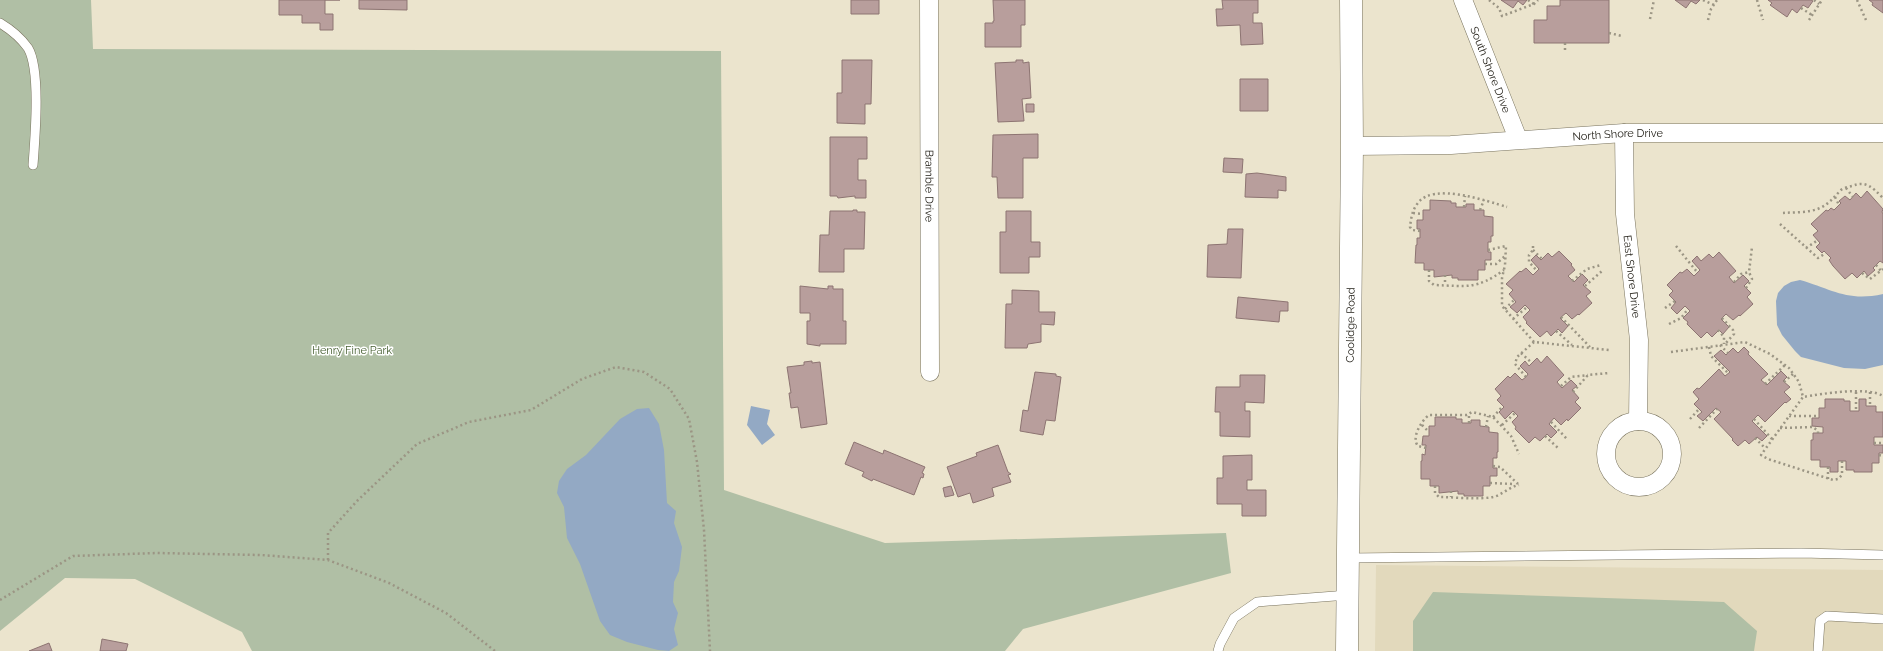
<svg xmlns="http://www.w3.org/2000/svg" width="1883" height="651" font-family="Raleway,sans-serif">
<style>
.built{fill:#e2d9bc}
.green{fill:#b0bfa5}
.water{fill:#93a9c4}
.building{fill:#b89e9c;stroke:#8d7472}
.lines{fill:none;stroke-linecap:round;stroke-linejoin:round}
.service-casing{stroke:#79735e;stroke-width:10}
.minor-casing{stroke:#79735e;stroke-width:19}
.tertiary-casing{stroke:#79735e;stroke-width:23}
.path{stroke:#9b9584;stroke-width:2.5;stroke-dasharray:2 3;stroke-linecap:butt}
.service{stroke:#fff;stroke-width:9}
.minor{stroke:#fff;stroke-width:18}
.tertiary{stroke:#fff;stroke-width:22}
.labels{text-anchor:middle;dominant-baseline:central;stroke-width:3;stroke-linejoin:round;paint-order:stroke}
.street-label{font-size:11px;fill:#1f1c14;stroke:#fff}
.park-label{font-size:11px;fill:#455e30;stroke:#fff}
</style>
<rect width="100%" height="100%" fill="#ebe4cd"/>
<path class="built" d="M1376 565 1883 570V651H1375Z"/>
<path class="green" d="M0 0H91L93 49 721 51 724 490 885 543 1226 533 1231 573 1023 629 1005 651H252L242 632 135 579 65 578 0 631Z
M1433 592 1724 602 1757 631 1754 651H1413V621Z"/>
<path class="water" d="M1800 280C1832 289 1847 302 1883 294V365L1865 369 1844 368 1801 357 1795 351 1782 335 1777 325 1776 301 1778 293 1784 286 1791 282Z
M751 406 770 410 767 424 775 435 762 445 747 425Z
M649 408 659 424 664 450 667 503 676 511 674 523 682 547 679 571 674 582 673 602 678 613 674 629 678 645 669 651 658 650 627 642 610 635 600 621 580 564 567 538 564 507 557 493 559 481 567 469 586 455 620 419 637 409Z"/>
<path class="building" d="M279 0H340H325V14H333V30H320V23H302V15H279Z
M359 0H407V10L359 9Z
M851 0H879V14H851Z
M993 0H1025V25H1021V47H985V23H993V21H994Z
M1222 0H1258V13H1253V23H1262L1263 44 1241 45 1240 25 1217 26 1216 9H1223Z
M1501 0H1527L1523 5 1518 1 1513 8Z
M1560 0H1609V43H1534V20H1547V6H1560Z
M1675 0H1700L1696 4 1691 1 1686 8Z
M1768 0H1811L1813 1 1808 8 1803 5 1797 13 1792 9 1787 17 1770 5 1772 3Z
M1869 0H1883V13L1872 5 1873 3Z
M842 60H872L871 104H865V124L837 123V93H842Z
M1016 60H1023V63L1029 62 1031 98 1022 99 1024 121 998 122 995 63 1016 62Z
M1240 79H1268V111H1240Z
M1026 104H1034V112H1026Z
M1038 134V158H1023V198H998L997 177H992L993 135Z
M830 137H867V159H858V180H866V198H855V196L838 198 837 196H830Z
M1224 158 1243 159 1242 173 1223 172Z
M1257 173 1286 177V191L1278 190V198L1245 197 1246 174Z
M1867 191 1883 209 1882 212 1883 214V263L1880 261 1873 268 1875 270 1868 276 1864 271 1857 278 1852 273 1845 279 1833 266 1829 260 1831 258 1824 251 1822 253 1816 247 1820 243 1813 235 1818 231 1811 224 1826 210 1828 211 1831 208 1834 210 1841 203 1839 201 1845 196 1850 200 1856 193 1861 198Z
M1430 200 1451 201V203H1456V207H1466V204H1474V210H1484V216L1493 217V236H1491V242H1488V252H1491V260H1485V270H1478V280H1458V278H1452V275L1434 277V270H1424V263H1415L1416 245H1417V238H1420V229H1417V220H1423V210H1430Z
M853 210H857V212H865L864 249H844V272H819L820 235H829L830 211H853Z
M1006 211H1031V242H1040V257H1029V273H1000V232H1006Z
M1228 229H1243L1241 278 1207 277 1208 245 1227 244Z
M1559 251 1572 264 1571 265 1575 270 1568 276 1574 282 1582 274 1588 280 1583 285 1591 292 1586 296 1592 303 1579 315 1578 314 1572 319 1566 313 1560 318 1568 326 1562 333 1558 329 1551 336 1547 331 1540 337 1526 323 1527 322 1523 317 1530 310 1525 305 1517 313 1510 307 1516 302 1509 294 1513 290 1506 284 1520 271 1521 272 1526 268 1533 275 1539 269 1531 260 1536 255 1541 260 1548 253 1552 257Z
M1719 252 1736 271 1729 277 1734 283 1743 275 1749 281 1744 286 1751 293 1747 297 1753 304 1740 316 1739 315 1733 320 1726 314 1721 319 1729 327 1723 334 1719 330 1712 337 1707 332 1701 338 1687 324 1688 322 1683 318 1690 311 1685 306 1677 314 1671 308 1676 302 1669 295 1673 291 1667 285 1680 272 1682 273 1687 269 1694 276 1700 270 1692 261 1697 256 1701 261 1709 254 1713 258Z
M800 286 828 289V286H833V289H843V321H846V344H820V346L807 344V321H810V313H800Z
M1012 290 1039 291V312H1055L1054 325 1041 324V342L1028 344 1027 348H1005L1006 304H1012Z
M1238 297 1288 302V311H1280L1279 322 1236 318Z
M1744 347 1749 352 1748 354 1768 374 1761 380 1767 385 1781 371 1787 377 1783 381 1790 387 1784 392 1791 399 1786 403 1785 402 1765 422 1758 415 1752 421 1767 436 1762 441 1757 437 1749 444 1745 440 1738 446 1732 440 1733 439 1714 419 1721 412 1716 408 1703 421 1697 416 1702 412 1694 404 1699 399 1693 392 1697 388 1699 389 1719 369 1725 376 1730 372 1714 356 1721 350 1726 355 1733 348 1738 353Z
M1547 356 1564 375 1557 382 1562 388 1571 380 1577 386 1572 390 1579 398 1575 402 1581 408 1568 421 1567 419 1561 425 1554 418 1549 424 1557 432 1551 438 1547 434 1540 441 1535 437 1529 443 1515 429 1516 427 1512 422 1518 416 1513 411 1505 419 1499 412 1504 407 1497 400 1501 396 1495 389 1508 376 1510 378 1515 373 1522 380 1526 377 1528 374 1520 366 1525 361 1529 366 1537 358 1541 363Z
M812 361V363L820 362 827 424 801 428 798 407 791 408 789 393H791L787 367 804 365V362Z
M1035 372 1056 374V376L1061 377 1055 421 1046 420 1043 435 1020 431 1023 410 1028 411Z
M1240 375H1265L1264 403 1245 402V411H1250V437L1220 436V412H1215L1216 387H1240Z
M1825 399H1844V401H1850V411H1859V399H1866V406H1876V412H1883V437H1874V445H1883V453H1879V463H1872V472H1854V470H1846V461H1838V472H1830V467H1820V460H1811V440H1813V433H1823V427L1812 426V418H1819V408H1825Z
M1435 417H1456V419H1462V423H1471V420H1480V426L1489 427V432L1498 433V452H1497V458H1493V468H1497V476H1490V486H1483V496H1464V494H1458V491L1439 493V486H1430V479H1421V461H1422V454L1425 455 1426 445H1422L1423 436H1429V426H1435Z
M854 442 883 454 884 450 925 467 922 473 924 474 923 478 921 477 914 495 873 479 872 481 862 476 864 472 845 464Z
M998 445 1008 472 1011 474 1008 475 1011 482 992 488 994 496 973 503 970 493 958 497 947 467 977 456 976 453Z
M1252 455V480H1247V490H1266V516H1242V504H1217V478H1223V456Z
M951 486 954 495 945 497 943 488Z
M102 639 128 644 126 651H100Z
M49 643 52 651H29Z"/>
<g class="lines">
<defs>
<path id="service" d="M0 23C10 29 21 38 28 48 41 70 35 138 33 165
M1349 558 1801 553 1883 555
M1218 651 1220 644 1234 618 1257 602 1348 595
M1818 651 1820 621 1827 616 1883 619"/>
<g id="minor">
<path id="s1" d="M929 0 930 372"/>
<path id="s2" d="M1463 0 1518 139"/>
<path id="s3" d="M1624 133 1625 214 1639 340 1638 421"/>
<path id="s4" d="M1352 146 1451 145 1624 133H1883"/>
<circle cx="1639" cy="454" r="33"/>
</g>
<g id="tertiary">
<path id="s5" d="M1347 651 1352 146 1351 0"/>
</g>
</defs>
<use href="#service" class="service-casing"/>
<use href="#minor" class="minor-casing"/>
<use href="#tertiary" class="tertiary-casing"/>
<path class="path" d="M1489 0 1499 8 1502 16 1534 4 1538 0
M1528 0 1534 4
M1703 0 1714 5
M1757 0 1763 20
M1814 0 1819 4
M1857 0 1866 20
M1801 8 1812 15
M1650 19 1654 0
M1708 20 1711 9 1717 0
M1809 20 1822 0
M1609 33 1622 36
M1565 43V50
M1846 188 1853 197
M1835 197 1839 205
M1464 207 1465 196
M1480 210 1484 200
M1413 213 1423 214
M1783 213C1795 212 1809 213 1820 208 1829 204 1834 197 1841 190 1843 188 1848 187 1852 186 1866 180 1873 188 1883 198
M1780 224 1818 258 1826 253
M1420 231 1412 230 1410 227C1411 219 1412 210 1418 203 1433 182 1487 201 1507 207
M1533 246V250L1529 255V262L1537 271
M1676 246 1697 272
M1806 248 1818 240
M1488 250 1506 246 1505 265 1502 278V306L1534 342 1609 350
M1533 250 1542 259
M1485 264H1496L1505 256
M1876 265 1881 271
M1429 270V281L1434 285C1467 286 1476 290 1504 270
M1862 273 1870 279 1883 269
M1445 275V285
M1572 281 1587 269 1601 265
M1734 282 1741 274 1749 272
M1585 286 1602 271
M1746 288 1752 279 1749 272 1752 247
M1665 308 1675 301
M1505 309 1514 300
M1561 317 1590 347
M1722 318 1733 330 1734 334 1725 344
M1513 319 1527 307
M1669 324 1681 318 1688 309
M1718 330 1724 337V344
M1556 331 1572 345
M1720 345 1728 353
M1709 347 1711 356 1728 373
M1671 352 1745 342 1770 354 1789 368 1799 382 1803 397
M1521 353 1532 363
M1526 377 1515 364 1517 357 1534 342
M1784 382 1793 374
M1765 384 1785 365
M1561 386 1571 377 1588 375
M1573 392 1588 375 1609 373
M1856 392V411
M1870 392V406
M1789 416H1819
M1493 417 1503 406
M1690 419 1699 409
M1754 419 1772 439
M1551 422 1567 439
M1469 423V414
M1422 425 1429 432
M1502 425 1515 413
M1486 427 1488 416
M1699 428 1717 409
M1780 428 1813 427 1818 431V433
M1545 436 1558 448
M1755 438 1765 448
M1874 443H1883
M1426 448 1418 446C1411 438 1421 421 1429 415H1467L1472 412 1493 417 1511 436 1519 454
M1879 455 1883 456
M1842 461V475L1838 479 1833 480 1768 459 1761 455 1803 397C1821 394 1868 386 1883 396
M1493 466 1500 467 1518 484
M1828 467V479
M1490 483 1514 484
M1435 486V493L1439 497C1456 497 1476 500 1493 497 1502 495 1509 487 1519 485
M1451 491V497
M328 560V533L357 501 417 444 469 422 531 410 582 379 616 367 644 372 670 389 689 419 697 462 704 530 710 651
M0 600 73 556 157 553 261 555 328 560 389 583 446 613 495 651"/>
<use href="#service" class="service"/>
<use href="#minor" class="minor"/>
<use href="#tertiary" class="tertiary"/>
</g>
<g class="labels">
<g class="street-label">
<text stroke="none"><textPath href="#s2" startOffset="75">South Shore Drive</textPath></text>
<text stroke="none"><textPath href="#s4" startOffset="266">North Shore Drive</textPath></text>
<text stroke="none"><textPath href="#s1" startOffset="186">Bramble Drive</textPath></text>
<text stroke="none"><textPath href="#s3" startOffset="144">East Shore Drive</textPath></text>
<text stroke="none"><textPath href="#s5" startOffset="326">Coolidge Road</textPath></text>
</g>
<g class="park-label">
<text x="352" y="350">Henry Fine Park</text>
</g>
</g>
</svg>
